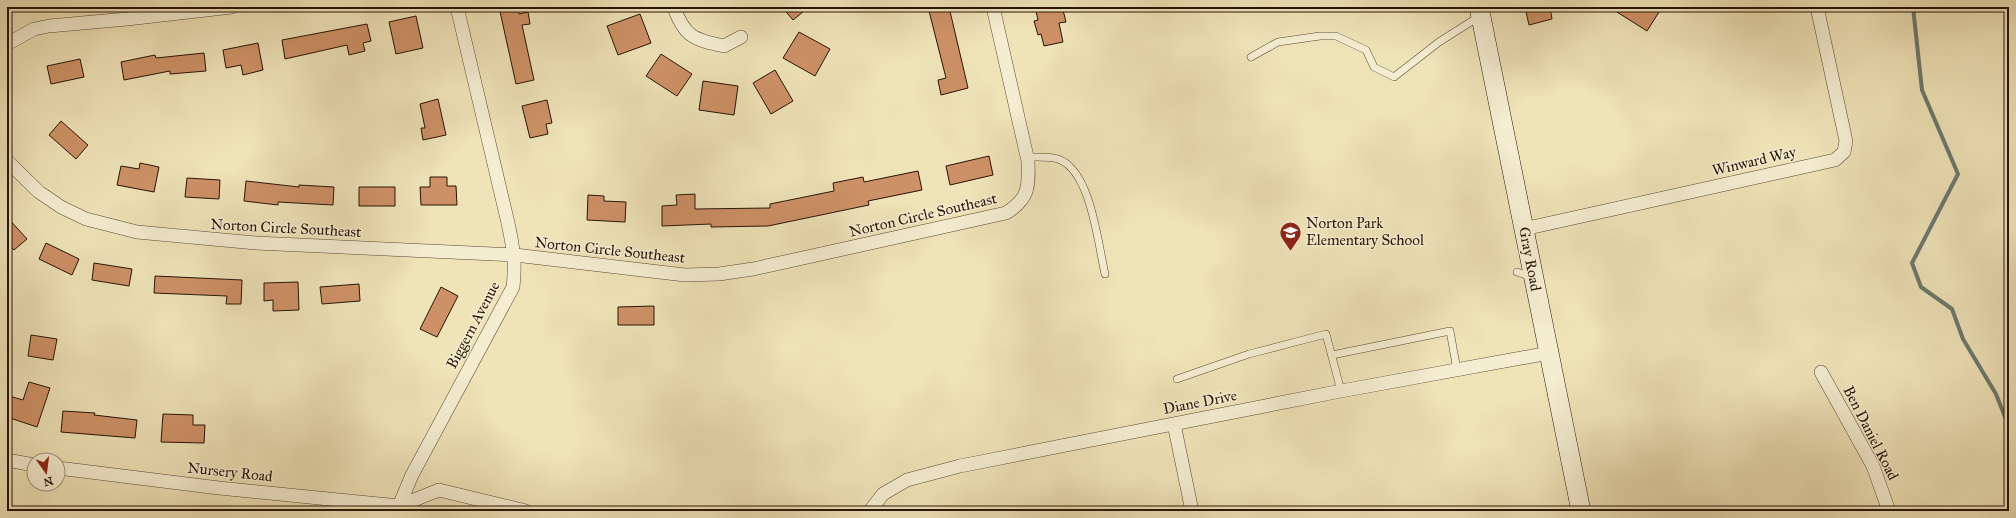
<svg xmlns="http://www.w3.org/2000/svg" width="2016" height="518" font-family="'IM FELL Great Primer',serif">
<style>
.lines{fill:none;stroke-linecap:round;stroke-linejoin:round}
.stream{stroke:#6c796e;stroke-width:4}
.building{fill:#ce9167;stroke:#261405}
.lane-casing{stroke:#584832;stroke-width:8}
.street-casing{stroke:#584832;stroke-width:14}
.secondary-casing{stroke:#261405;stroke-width:20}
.lane{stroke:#f5edd1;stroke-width:7}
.street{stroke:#f5edd1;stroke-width:13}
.secondary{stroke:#f5edd1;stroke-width:19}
.labels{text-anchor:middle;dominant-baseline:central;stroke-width:3;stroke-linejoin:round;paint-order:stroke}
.street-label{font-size:15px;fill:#261405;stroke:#f5edd1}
.poi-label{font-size:15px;fill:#261405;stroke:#f5edd1;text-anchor:start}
</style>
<rect width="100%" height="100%" fill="#efe3b8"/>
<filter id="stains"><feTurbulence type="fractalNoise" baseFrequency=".005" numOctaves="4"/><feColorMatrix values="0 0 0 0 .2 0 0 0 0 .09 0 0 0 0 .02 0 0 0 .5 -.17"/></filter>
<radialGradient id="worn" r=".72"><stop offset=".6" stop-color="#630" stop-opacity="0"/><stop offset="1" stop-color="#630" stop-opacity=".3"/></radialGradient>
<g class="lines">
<path class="stream" d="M1913 7 1922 90 1958 174 1912 263 1921 287 1952 309 1963 339 1996 394 2009 427"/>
</g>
<path class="building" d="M499 7H517L519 14 528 12 530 24 522 25 534 80 516 84Z
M782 7H809L793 20Z
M928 7H949L968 88 941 95 938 80 946 78Z
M1035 7H1055L1056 11 1063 10 1066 22 1059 23 1063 42 1044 46 1041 34 1038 35 1034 21 1038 20Z
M1525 7H1550L1552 19 1529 25Z
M1609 7H1650L1659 12 1647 31Z
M640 14 651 43 618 55 607 26Z
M416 16 423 48 396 54 389 22Z
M367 24 371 41 363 43 365 51 349 55 347 45 285 59 282 40Z
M799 32 830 49 815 76 783 58Z
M258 43 263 70 243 75 241 65 226 68 223 50Z
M204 53 206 71 170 74V71L124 80 121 62 155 55 156 58Z
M661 54 692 74 677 96 646 76Z
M80 59 84 77 51 84 47 66Z
M775 70 793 101 771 114 753 83Z
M703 81 738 86 734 115 699 110Z
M438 99 446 135 423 140 421 128H425L420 104Z
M547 100 552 123 546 124 548 134 530 138 522 106Z
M61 121 88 145 76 159 49 135Z
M989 156 993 175 950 185 946 166Z
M140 163 159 167 154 192 117 185 121 166 139 169Z
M918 171 922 190 868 201 869 205 768 226 711 227V224L662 226V206L677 205 676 195 695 194V209L770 208V204L834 191 833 183 863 177 864 182Z
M430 177H447V186H456L457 205H421L420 187H430Z
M187 178 220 180 219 199 185 197Z
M246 181 299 187V185L334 187 333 205 278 202V205L244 201Z
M359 187H395V206H359Z
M588 195 604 196V201L626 202 625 222 587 220Z
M7 217 27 239 14 250 7 242Z
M46 243 79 259 72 275 39 259Z
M94 263 132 269 129 286 92 280Z
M155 276 242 280 241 304H226L227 296 154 293Z
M298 282 299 310 273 311V300L264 301V283Z
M359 284 360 301 322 304 320 287Z
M441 287 458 296 437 337 420 329Z
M654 306V325H618V307Z
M31 335 57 339 53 360 28 356Z
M29 382 50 388 37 427 7 417V402L9 396 23 400Z
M63 411 95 413 94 415 137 420 135 438 61 432Z
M163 414 193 415V425H205L204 443 161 442Z"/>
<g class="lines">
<defs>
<path id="lane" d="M1251 57 1278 42 1320 36H1336L1366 50 1374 67 1394 77 1439 42 1480 16
M1027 157C1037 157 1048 156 1058 159 1091 170 1098 244 1105 274
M1517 272 1532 277
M1332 355 1450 331 1457 370
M1177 379 1249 354 1326 334 1341 391"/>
<path id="street" d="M674 7C684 37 695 40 724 46L741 37
M7 44 34 29 49 26 127 19 232 7
M7 161 39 192 61 207 86 219 137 232 256 243 515 255 685 275 719 274 753 269 1006 213C1029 199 1029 187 1028 161L993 7
M1524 229 1835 160 1844 152 1846 141 1817 7
M1821 372 1873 466 1889 511
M1174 424 1192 511
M7 460 34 465
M58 468 219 488 399 506 439 490 526 511
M399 511V506L412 475 513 287C516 264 513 246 508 223L457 7
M870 511 883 494 907 480 960 466 1341 391 1549 353"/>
<path id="secondary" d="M1479 7 1581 511"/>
</defs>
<use href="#lane" class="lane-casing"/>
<use href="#street" class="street-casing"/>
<use href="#secondary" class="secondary-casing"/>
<use href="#lane" class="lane"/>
<use href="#street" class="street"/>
<use href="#secondary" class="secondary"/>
</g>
<defs>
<symbol id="school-pin" viewBox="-11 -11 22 30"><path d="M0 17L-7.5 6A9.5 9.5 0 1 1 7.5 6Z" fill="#8f2418" stroke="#f5edd1"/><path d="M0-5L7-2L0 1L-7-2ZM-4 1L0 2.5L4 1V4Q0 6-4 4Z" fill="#fff"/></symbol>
</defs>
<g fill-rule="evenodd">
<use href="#school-pin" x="1278" y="220" width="25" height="34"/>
</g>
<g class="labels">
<g class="street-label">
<text transform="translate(1754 161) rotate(-13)">Winward Way</text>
<text transform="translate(923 215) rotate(-13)">Norton Circle Southeast</text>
<text transform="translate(286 228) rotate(3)">Norton Circle Southeast</text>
<text transform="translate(610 250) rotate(6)">Norton Circle Southeast</text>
<text transform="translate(1530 259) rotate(79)">Gray Road</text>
<text transform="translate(473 325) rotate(-62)">Biggern Avenue</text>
<text transform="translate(1200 402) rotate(-11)">Diane Drive</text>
<text transform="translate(1871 433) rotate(63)">Ben Daniel Road</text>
<text transform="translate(230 472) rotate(6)">Nursery Road</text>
</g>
<g class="poi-label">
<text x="1306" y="223">Norton Park<tspan x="1306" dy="17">Elementary School</tspan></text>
</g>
</g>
<rect width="2016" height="518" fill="none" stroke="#efe3b8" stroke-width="24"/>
<rect x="8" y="8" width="2000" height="502" fill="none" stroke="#261405" stroke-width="2"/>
<rect x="12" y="12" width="1992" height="494" fill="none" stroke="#261405"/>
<g transform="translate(46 472) rotate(166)"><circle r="19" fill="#f5edd1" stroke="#a2967f"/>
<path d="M0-3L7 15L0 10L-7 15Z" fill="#8f2418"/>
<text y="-6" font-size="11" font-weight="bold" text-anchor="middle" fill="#261405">N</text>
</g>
<rect width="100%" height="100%" filter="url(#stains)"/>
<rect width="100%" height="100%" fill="url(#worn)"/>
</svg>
